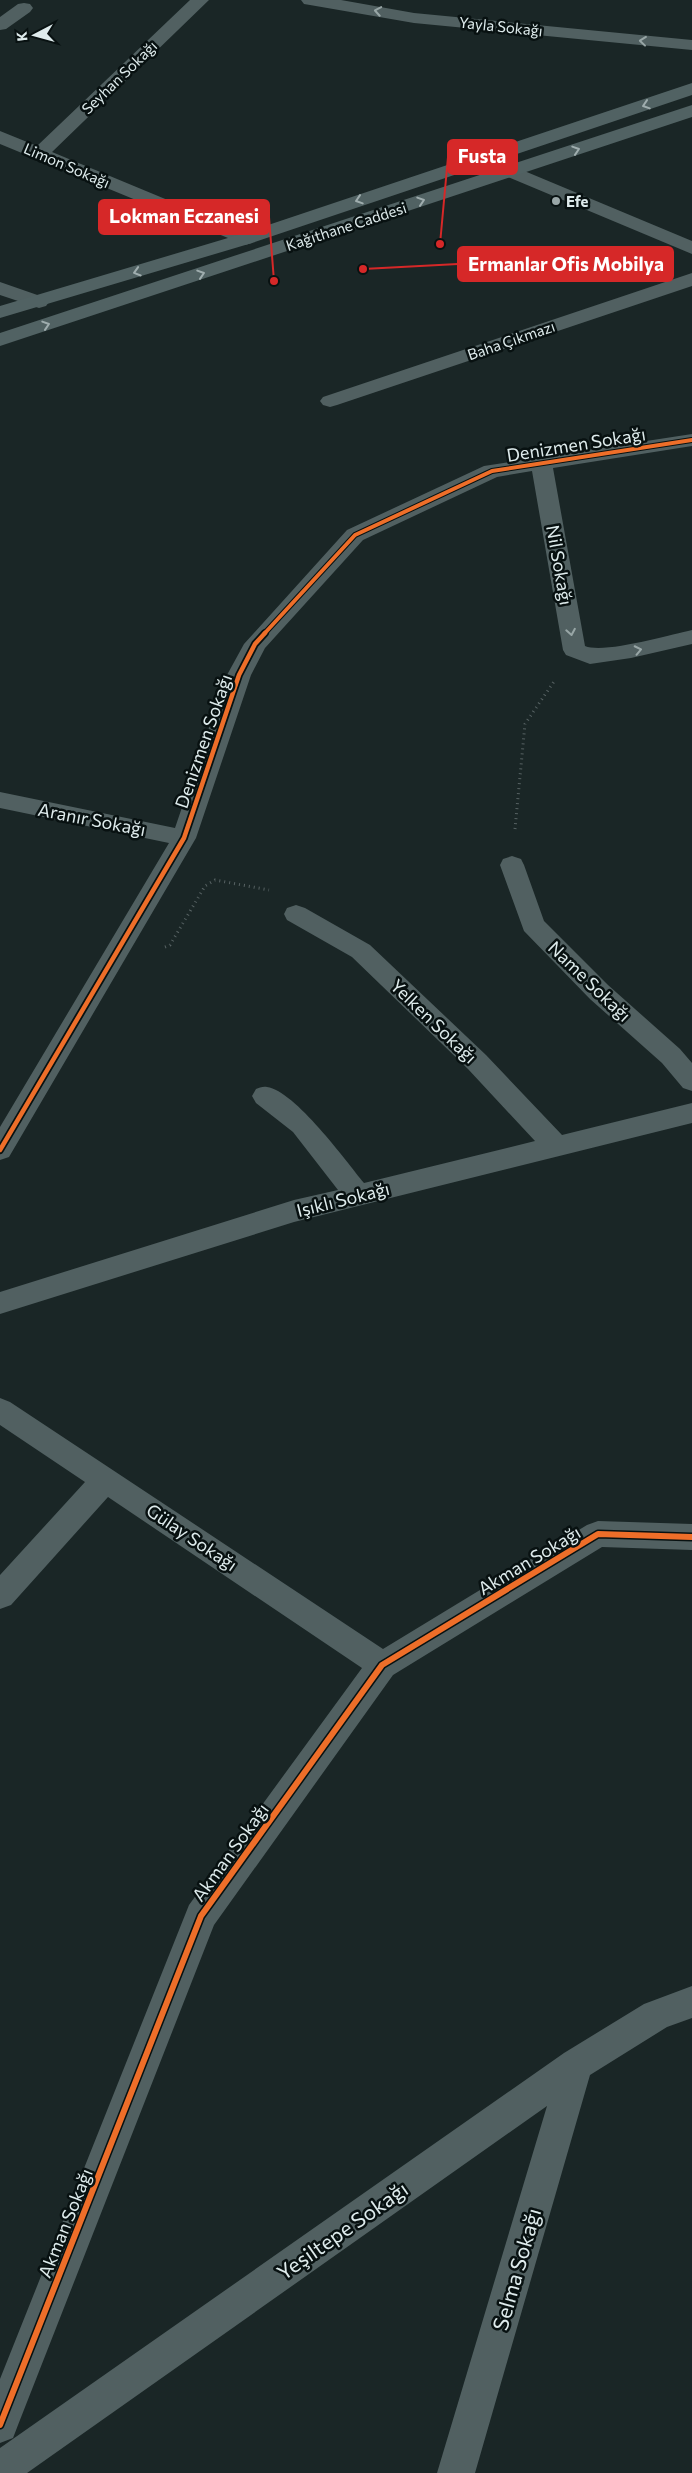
<svg xmlns="http://www.w3.org/2000/svg" width="692" height="2473" font-family="Commissioner,sans-serif">
<style>
.lines{fill:none;stroke-linecap:round;stroke-linejoin:round}
.path{stroke:#576263;stroke-width:3;stroke-dasharray:1 4;stroke-linecap:butt}
.minor{fill:#516061;fill-rule:evenodd}
.secondary{fill:#516263;fill-rule:evenodd}
.cycleway-far2-casing{stroke:#081111;stroke-width:6}
.cycleway-far1-casing{stroke:#081111;stroke-width:8}
.cycleway-casing{stroke:#081111;stroke-width:9}
.cycleway-far2{stroke:#ee6e29;stroke-width:4}
.cycleway-far1{stroke:#ee6e29;stroke-width:4.5}
.cycleway{stroke:#ee6e29;stroke-width:6}
.oneway{stroke:#98a6a6}
.oneway2{stroke:#9fadae}
.poi-dot{fill:#99a6a7;stroke:#081111;stroke-width:2}
.labels{text-anchor:middle;dominant-baseline:central;stroke-width:5;stroke-linejoin:round;paint-order:stroke}
.far-street-label{font-size:15px;fill:#deebec;stroke:#081111}
.far-poi-label{font-size:15px;font-weight:bold;fill:#deebec;stroke:#081111;text-anchor:start}
.street-label{font-size:18px;fill:#deebec;stroke:#081111}
.near-street-label{font-size:21px;fill:#deebec;stroke:#081111}
.leader{fill:none;stroke:#d62828;stroke-width:2}
.callout-dot{fill:#d62828;stroke:#081111;stroke-width:2}
.callout{fill:#d62828;stroke:#d62828;stroke-width:2}
.callout-label{font-size:19px;text-anchor:middle;font-weight:bold;fill:#fff}
</style>
<rect width="100%" height="100%" fill="#1a2626"/>
<g class="lines">
<path class="path" d="M515 829 525 724 555 680
M165 947 170 945 205 886 215 880 269 890"/>
<path class="minor" d="M190 0H209L52 152 252 235 255 239 252 243 245 245 0 144V131L37 146Z
M301 0H341L414 13 692 40V50L414 23 310 5 304 4Z
M24 3 30 4 33 8 30 12 6 29 0 30V17L18 4Z
M510 165 692 241V254L503 175 500 171 503 167Z
M692 273V286L337 405 330 407 323 405 320 401 323 397Z
M0 282 46 298 49 302 46 306 39 308 0 295Z
M692 434V446L553 468 585 646C604 654 669 635 692 630V644L631 658 590 664 566 655 563 650 532 471 497 477 363 540 265 648 251 675 196 838 9 1157 0 1160V1127L169 843 0 808V792L175 828 227 675 244 644 347 530 484 466Z
M512 856 521 859 524 865 544 921 608 985 680 1049 692 1063V1091L683 1088 662 1063 590 999 524 931 500 865 503 859Z
M296 905 305 908 370 945 486 1055 562 1135 692 1103V1123L294 1222 0 1314V1292L294 1200 338 1190 293 1132 256 1103 252 1096 256 1089C259 1088 263 1086 267 1087 295 1091 346 1161 364 1183L535 1141 468 1069 352 957 287 920 284 914 287 908Z
M0 1398 10 1402 383 1649 587 1525 598 1521 692 1524V1550L602 1547 393 1675 214 1925 18 2425 13 2438 0 2443V2379L189 1905 362 1668 108 1497 11 1605 0 1609V1575L85 1482 0 1425Z
M692 1986V2018L667 2027 590 2075 475 2473H437L547 2106 27 2473H0V2448L564 2053 644 2004Z"/>
<path class="secondary" d="M692 83V95L252 243 0 318V306L238 235Z
M692 105V117L0 346V333Z"/>
<defs>
<path id="cycleway-far2" d="M264 634 355 535 492 471 692 440"/>
<path id="cycleway-far1" d="M0 1150 184 838 239 675 255 644 265 633"/>
<path id="cycleway" d="M0 2425 201 1916 382 1665 598 1534 692 1537"/>
</defs>
<use href="#cycleway-far2" class="cycleway-far2-casing"/>
<use href="#cycleway-far1" class="cycleway-far1-casing"/>
<use href="#cycleway" class="cycleway-casing"/>
<use href="#cycleway-far2" class="cycleway-far2"/>
<use href="#cycleway-far1" class="cycleway-far1"/>
<use href="#cycleway" class="cycleway"/>
</g>
<defs><path id="oneway-chevron" d="M-2-3.5L2.5 0L-2 3.5" fill="none" stroke-width="1.6" stroke-linecap="round" stroke-linejoin="round" transform="scale(1.25)"/></defs>
<g class="oneway">
<use href="#oneway-chevron" transform="translate(378 11) rotate(-170)"/>
<use href="#oneway-chevron" transform="translate(643 41) rotate(-174)"/>
<use href="#oneway-chevron" transform="translate(571 632) rotate(80)"/>
<use href="#oneway-chevron" transform="translate(638 650) rotate(-12)"/>
</g>
<g class="oneway2">
<use href="#oneway-chevron" transform="translate(646 105) rotate(162)"/>
<use href="#oneway-chevron" transform="translate(576 150) rotate(-18)"/>
<use href="#oneway-chevron" transform="translate(359 200) rotate(162)"/>
<use href="#oneway-chevron" transform="translate(421 201) rotate(-18)"/>
<use href="#oneway-chevron" transform="translate(137 272) rotate(163)"/>
<use href="#oneway-chevron" transform="translate(201 274) rotate(-18)"/>
<use href="#oneway-chevron" transform="translate(46 325) rotate(-18)"/>
</g>
<circle class="poi-dot" cx="556" cy="201" r="5"/>
<g class="labels">
<g class="far-street-label">
<text transform="translate(501 26) rotate(6)">Yayla Sokağı</text>
<text transform="translate(119 77) rotate(-44)">Seyhan Sokağı</text>
<text transform="translate(67 165) rotate(23)">Limon Sokağı</text>
<text transform="translate(346 226) rotate(-18)">Kağıthane Caddesi</text>
<text transform="translate(511 340) rotate(-19)">Baha Çıkmazı</text>
</g>
<g class="far-poi-label">
<text x="566" y="201">Efe</text>
</g>
<g class="street-label">
<text transform="translate(576 444) rotate(-9)">Denizmen Sokağı</text>
<text transform="translate(560 565) rotate(80)">Nil Sokağı</text>
<text transform="translate(203 741) rotate(-71)">Denizmen Sokağı</text>
<text transform="translate(92 819) rotate(11)">Aranır Sokağı</text>
<text transform="translate(590 981) rotate(44)">Name Sokağı</text>
<text transform="translate(434 1021) rotate(44)">Yelken Sokağı</text>
<text transform="translate(343 1199) rotate(-14)">Işıklı Sokağı</text>
<text transform="translate(192 1537) rotate(34)">Gülay Sokağı</text>
<text transform="translate(529 1560) rotate(-31)">Akman Sokağı</text>
<text transform="translate(230 1852) rotate(-54)">Akman Sokağı</text>
<text transform="translate(65 2223) rotate(-68)">Akman Sokağı</text>
</g>
<g class="near-street-label">
<text transform="translate(342 2230) rotate(-35)">Yeşiltepe Sokağı</text>
<text transform="translate(516 2269) rotate(-74)">Selma Sokağı</text>
</g>
</g>
<path class="leader" d="M440 244L448 157M274 281L269 217M363 269L458 264"/>
<g class="callout-dot">
<circle cx="440" cy="244" r="5"/>
<circle cx="274" cy="281" r="5"/>
<circle cx="363" cy="269" r="5"/>
</g>
<g class="callout">
<rect x="448" y="140" width="69" height="34" rx="5"/>
<rect x="99" y="200" width="170" height="34" rx="5"/>
<rect x="458" y="247" width="215" height="34" rx="5"/>
</g>
<g class="callout-label">
<text x="482" y="163">Fusta</text>
<text x="184" y="223">Lokman Eczanesi</text>
<text x="566" y="271">Ermanlar Ofis Mobilya</text>
</g>
<g transform="translate(35 35) rotate(264)" stroke="#081111" stroke-width="4" paint-order="stroke">
<path d="M0-4L9 19L0 12L-9 19Z" fill="#deebec"/>
<text y="-8" font-size="14" font-weight="bold" text-anchor="middle" fill="#deebec">K</text>
</g>
</svg>
